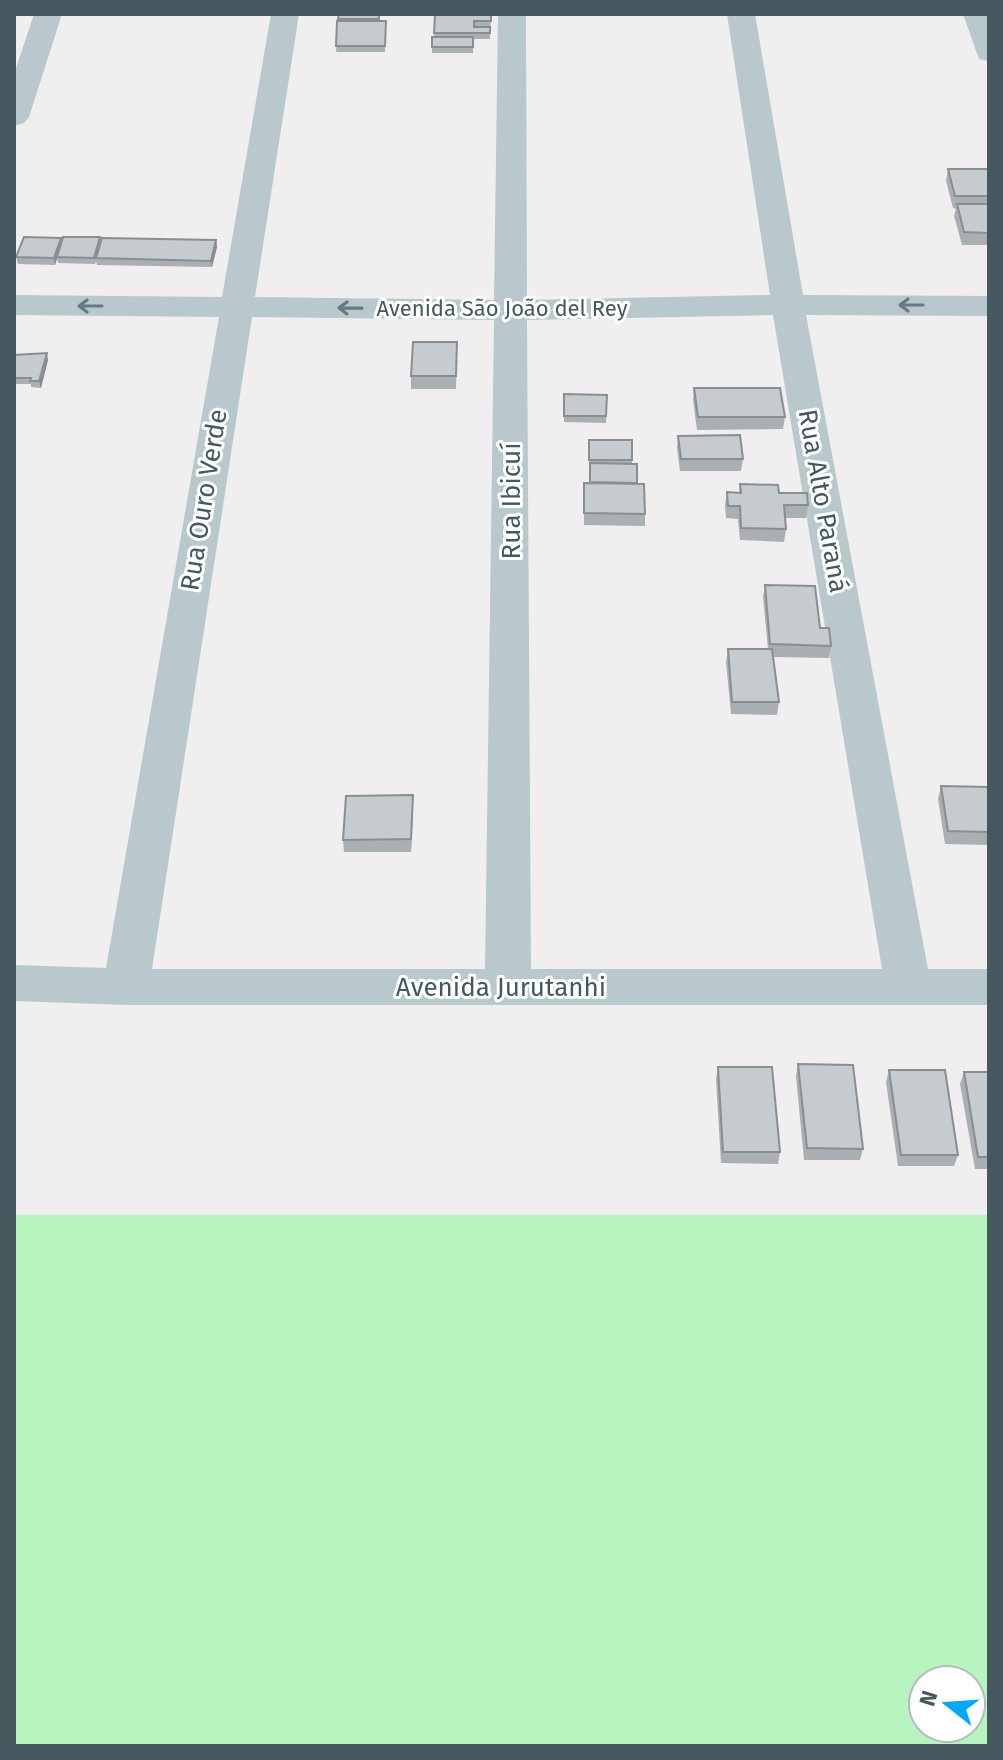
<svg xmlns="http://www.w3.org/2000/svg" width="1003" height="1760" font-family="'Fira Sans',sans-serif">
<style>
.green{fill:#b7f4c0;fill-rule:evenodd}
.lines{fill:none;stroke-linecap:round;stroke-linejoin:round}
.minor{fill:#b8c8cd;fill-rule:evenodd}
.wall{fill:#a9afb2}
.shaded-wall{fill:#8a8e91}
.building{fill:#c5cbcf;stroke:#8a8e91;stroke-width:2}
.oneway{stroke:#677a7f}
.labels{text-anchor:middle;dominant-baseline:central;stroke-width:6;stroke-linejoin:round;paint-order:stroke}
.far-street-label{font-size:22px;fill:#44585e;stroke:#fff}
.street-label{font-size:26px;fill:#44585e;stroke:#fff}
</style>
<rect width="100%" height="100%" fill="#f1eeef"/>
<path class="green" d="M14 1215H989V1746H14ZM923 1680H971V1728H923Z"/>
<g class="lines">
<path class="minor" d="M34 14H62L29 117 24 123 14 126V74Z
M271 14H299L255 297 494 300 498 14H526L527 300 770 295 727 14H755L803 295 989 296V316L806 315 928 969H989V1005H126L14 1001V965L106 968 219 317 14 315V295L222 297ZM773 315 882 969H531L527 320ZM252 317 494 320 485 969H152Z
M963 14H989V61L979 59Z"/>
</g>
<path class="wall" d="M339 14H380L379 21H386L385 52H336Z
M435 14 491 15 490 39H473V53H432V37H434Z
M948 169 989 172V245H962L954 216 956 209 953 208 946 181Z
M100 237 101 241 216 240 217 247 212 267 97 265 96 261 95 264 58 263 57 258 55 265 18 264 16 257 62 242Z
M14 355 48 360 41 388 31 387V384H14Z
M457 355 456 389H411V376Z
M694 388 785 417 783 429 697 430 693 400Z
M564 394 607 395 606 423 564 422Z
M678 436 743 459 741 471H680L677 448Z
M589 440H632V464L645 514V526L584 525V483H589Z
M740 484 779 493 808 505 806 518H785L786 529 784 542 740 540 738 519 726 518 725 505 727 492 739 493Z
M765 585 820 628 831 646 829 658 773 657 779 702 777 715 731 714 726 662 728 649H768L763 597Z
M941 786 989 787V845L945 844 938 799Z
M413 795 411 852H344L343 840Z
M798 1064 863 1149 860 1160H804L796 1076Z
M718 1067 780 1152 778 1164 721 1163 716 1079Z
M889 1070 958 1155 954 1166H898L886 1082Z
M964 1072H989V1169H975L960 1084Z"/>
<path class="shaded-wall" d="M61 238 62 244 55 265 54 258Z
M216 240 217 247 212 267 211 261Z
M47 353 48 360 41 388 39 381Z
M413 795V808L411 852V839Z"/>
<path class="building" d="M339 14H379V19H338Z
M435 14 491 15V21H474V27H490V33H434Z
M337 21H386L385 46H336Z
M432 37H473V47H432Z
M948 169H988L989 196H955Z
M957 204H989V233L964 232Z
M24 237 61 238 54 258 16 257Z
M63 237H100L94 258 57 257Z
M102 238 216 240 211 261 96 258Z
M413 342H457L456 376H411Z
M47 353 39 381H30L31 378H14V355Z
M694 388H780L785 417H698Z
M564 394 607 395 606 416H564Z
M740 435 743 459H681L678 436Z
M589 440H632V460H589Z
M590 463 637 464V483L590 482Z
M584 483 644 484 645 514 584 513Z
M740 484 778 485 779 493H807L808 505H784L786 529 741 528 740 506H728L727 492 741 493Z
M765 585 815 586 820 628H829L831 646 770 644Z
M728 649H772L779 702H732Z
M941 786 989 787V832L948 831Z
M413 795 411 839 343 840 346 796Z
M798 1064 853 1065 863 1149 807 1148Z
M718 1067H772L780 1152H723Z
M889 1070H945L958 1155H901Z
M964 1072H989V1157H978Z"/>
<defs><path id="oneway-shaft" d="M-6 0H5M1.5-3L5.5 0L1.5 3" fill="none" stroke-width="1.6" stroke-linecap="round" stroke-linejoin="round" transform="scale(2)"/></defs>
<g class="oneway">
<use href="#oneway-shaft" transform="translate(911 305) rotate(-180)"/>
<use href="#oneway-shaft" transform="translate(90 306) rotate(-180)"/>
<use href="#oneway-shaft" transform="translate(350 308) rotate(-179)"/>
</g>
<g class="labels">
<g class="far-street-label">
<text x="502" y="308">Avenida São João del Rey</text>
</g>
<g class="street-label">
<text transform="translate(204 500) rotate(-81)">Rua Ouro Verde</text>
<text transform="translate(511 501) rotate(-90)">Rua Ibicuí</text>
<text transform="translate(823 501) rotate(80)">Rua Alto Paraná</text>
<text x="501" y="987">Avenida Jurutanhi</text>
</g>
</g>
<rect width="1003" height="1760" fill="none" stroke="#44585e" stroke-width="32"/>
<g transform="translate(947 1704) rotate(287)"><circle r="38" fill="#ffffff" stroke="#b4bcbf" stroke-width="2"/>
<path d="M0-6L14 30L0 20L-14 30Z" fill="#02a9f7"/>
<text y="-12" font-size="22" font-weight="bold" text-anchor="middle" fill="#44585e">N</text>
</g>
</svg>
